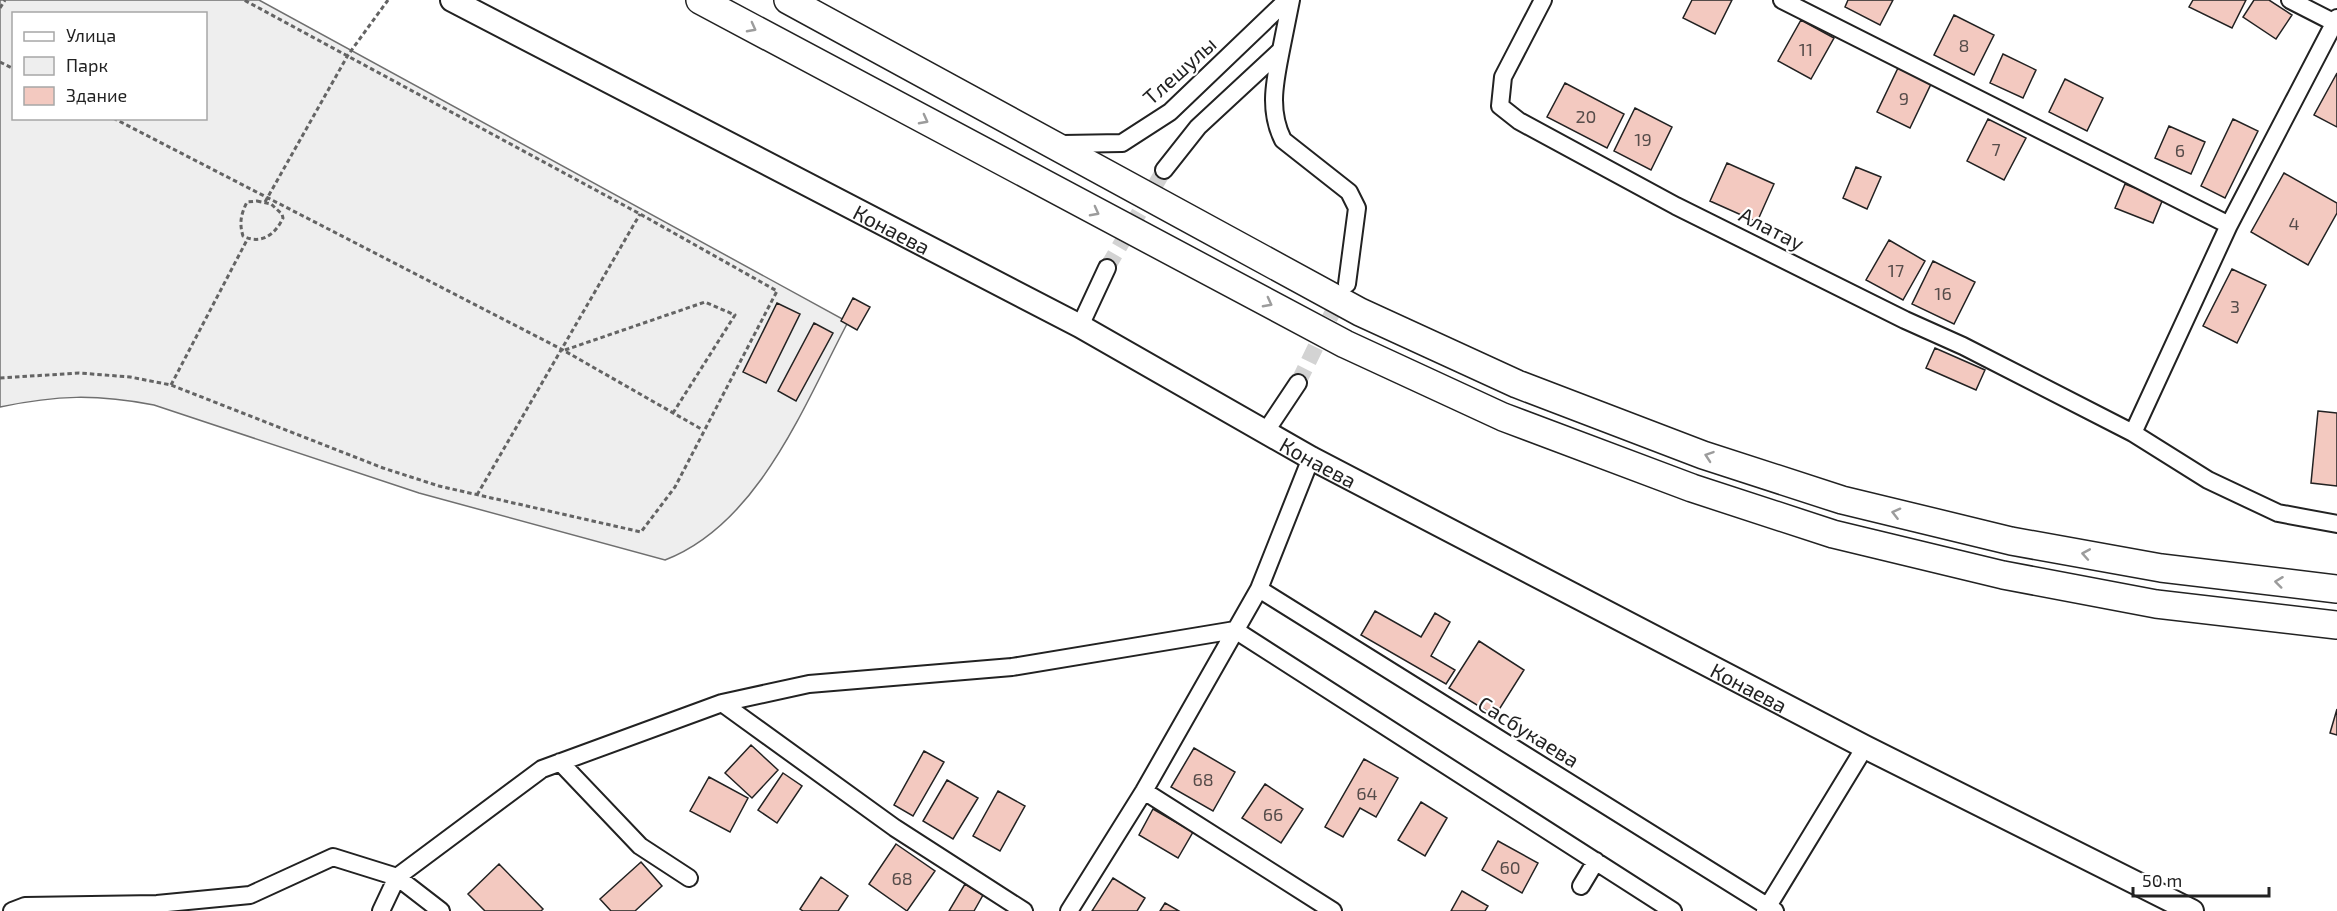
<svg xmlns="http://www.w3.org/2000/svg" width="2337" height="911" font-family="'Exo 2',sans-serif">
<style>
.green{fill:#eee;stroke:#6f6f6f;stroke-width:1.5;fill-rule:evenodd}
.building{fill:#f3c9c0;stroke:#222;stroke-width:1.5}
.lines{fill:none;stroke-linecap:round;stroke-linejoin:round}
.minor-tunnel{stroke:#d3d3d3;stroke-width:16;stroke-dasharray:16 8;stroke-linecap:butt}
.minor-casing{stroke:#222;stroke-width:20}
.secondary-casing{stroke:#222;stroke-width:26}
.trunk-casing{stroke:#222;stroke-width:30}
.path{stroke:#646464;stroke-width:3;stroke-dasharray:4.5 3;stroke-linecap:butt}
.minor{stroke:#fff;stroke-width:16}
.secondary{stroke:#fff;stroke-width:22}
.trunk{stroke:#fff;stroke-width:27}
.oneway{stroke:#9c9c9c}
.labels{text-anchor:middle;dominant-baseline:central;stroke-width:4.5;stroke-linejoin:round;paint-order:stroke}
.number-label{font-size:18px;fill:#564c4a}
.street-label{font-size:21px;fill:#222;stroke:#fff}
</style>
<rect width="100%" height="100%" fill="#fff"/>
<path class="green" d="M0 0H259L848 322C804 405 759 524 665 560L419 493 154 405C96 394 57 395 0 407ZM14 14H206V118H14Z"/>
<path class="building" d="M1692 0H1732L1715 34 1683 18Z
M1848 0H1893L1880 25 1845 7Z
M2193 0H2246L2232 28 2189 7Z
M2254 0H2269L2292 15 2276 39 2243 17Z
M1954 15 1994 35 1974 75 1934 55Z
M1801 20 1834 38 1811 79 1778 61Z
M2003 54 2036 70 2023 98 1990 83Z
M1898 68 1931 84 1910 128 1877 112Z
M2337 73V127L2314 115Z
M2065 79 2103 98 2087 131 2049 112Z
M1565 83 1624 114 1607 148 1547 117Z
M1635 108 1672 127 1651 170 1614 151Z
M1988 119 2026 138 2004 180 1967 161Z
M2233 119 2258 131 2225 198 2201 186Z
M2169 126 2205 142 2191 174 2155 158Z
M1727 163 1774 184 1757 222 1710 201Z
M1856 167 1881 177 1867 209 1843 198Z
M2284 173 2337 203V213L2308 265 2251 232Z
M2125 184 2163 199 2153 223 2115 208Z
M1889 240 1925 261 1903 300 1866 280Z
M1933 261 1975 282 1954 324 1912 304Z
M2232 269 2266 285 2237 343 2203 326Z
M853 298 870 307 857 330 841 321Z
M777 303 800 314 766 383 743 372Z
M814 323 833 333 796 401 778 391Z
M1935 348 1985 370 1976 390 1926 368Z
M2318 411 2337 413V486L2311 483Z
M1375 611 1421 637 1435 613 1450 622 1431 656 1455 670 1446 684 1361 635Z
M1479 641 1524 670 1495 716 1449 688Z
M2337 709V735L2330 733Z
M751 745 778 770 752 798 725 773Z
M1194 748 1235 772 1213 811 1171 787Z
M924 751 944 762 913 816 894 805Z
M1364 759 1398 778 1376 817 1360 808 1343 837 1325 827Z
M783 773 802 786 777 823 758 810Z
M709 777 748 798 730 832 690 811Z
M947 780 978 798 953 839 923 821Z
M1265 784 1303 809 1281 843 1242 818Z
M998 791 1025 806 1000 851 973 836Z
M1421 802 1447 818 1425 856 1398 840Z
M1153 809 1193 832 1178 858 1139 835Z
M1498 841 1538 863 1522 893 1482 870Z
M896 844 935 871 907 911 869 884Z
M641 862 662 886 635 911H611L600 899Z
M499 864 543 909 541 911H485L468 894Z
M821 877 848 896 838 911H803L800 909Z
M1113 878 1145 898 1137 911H1092Z
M965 884 983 895 974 911H949Z
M1462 891 1488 906 1485 911H1451Z
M1165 903 1179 911H1160Z"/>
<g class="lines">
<path class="minor-tunnel" d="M1107 268 1164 170
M1298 383 1342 293"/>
<defs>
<path id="minor" d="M1543 0 1503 77 1500 106 1519 121 1676 206 1905 320 1963 346 2133 433 2208 480 2278 513 2337 524
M1782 0 2229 225
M2290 0 2337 24
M1281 50C1275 81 1268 110 1283 140L1349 192 1357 208 1347 284
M1063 144 1122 143 1170 112 1287 0
M1164 170 1198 127 1281 50 1291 0
M1080 326 1107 268
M1266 431 1298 383
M2133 433 2229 225 2337 18
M1259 589 1775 911
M722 703 809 684 1012 667 1235 630 1673 911
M560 762 640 846 689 878
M1144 791 1333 911
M1581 886 1596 861
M12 911 25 906 157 904 250 895 333 857 397 877 441 911
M381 911 397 877 542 769 722 703 895 828 1024 911
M1069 911 1144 791 1259 589 1311 458
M1765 911 1865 747"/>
<g id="secondary">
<path id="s1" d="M452 0 1080 326 1311 458 1865 747 2192 911"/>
</g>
<path id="trunk" d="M700 0 1345 344 1503 417 1692 488 1833 534 2003 575 2156 604 2337 625
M788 0 1360 312 1517 384 1703 455 1842 500 2011 541 2161 568 2337 589"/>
</defs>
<use href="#minor" class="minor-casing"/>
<use href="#secondary" class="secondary-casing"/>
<use href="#trunk" class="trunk-casing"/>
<path class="path" d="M0 8 5 0
M0 62 14 69
M113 118 563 350 703 430
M257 201 271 204 282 214 283 218C275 235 261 245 243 236 239 223 241 214 247 202Z
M265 202 348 55 388 0
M565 350 705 302 735 315 673 413
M0 378 79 373 130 377 171 385 383 468 439 486 641 532 675 487 777 291 640 214 244 0
M171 385 248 238
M477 495 640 214"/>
<use href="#minor" class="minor"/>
<use href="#secondary" class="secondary"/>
<use href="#trunk" class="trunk"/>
</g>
<defs><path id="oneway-chevron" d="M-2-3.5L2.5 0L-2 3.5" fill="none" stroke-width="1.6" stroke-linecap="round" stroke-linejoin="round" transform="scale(1.5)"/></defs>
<g class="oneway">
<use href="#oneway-chevron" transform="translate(752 28) rotate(28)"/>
<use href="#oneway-chevron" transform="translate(924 120) rotate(28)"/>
<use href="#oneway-chevron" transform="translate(1095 212) rotate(28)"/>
<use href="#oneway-chevron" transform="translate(1268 303) rotate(28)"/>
<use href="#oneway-chevron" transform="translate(1709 456) rotate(-161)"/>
<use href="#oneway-chevron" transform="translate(1896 513) rotate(-166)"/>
<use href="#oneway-chevron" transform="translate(2086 554) rotate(-170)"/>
<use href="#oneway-chevron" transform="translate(2279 582) rotate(-173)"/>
</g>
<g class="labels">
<g class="number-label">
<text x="1964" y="45">8</text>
<text x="1806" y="49">11</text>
<text x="1904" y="98">9</text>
<text x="1586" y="116">20</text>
<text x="1643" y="139">19</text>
<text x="1996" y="149">7</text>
<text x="2180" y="150">6</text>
<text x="2294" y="223">4</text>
<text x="1896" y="270">17</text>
<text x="1943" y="293">16</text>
<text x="2235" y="306">3</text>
<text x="1203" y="779">68</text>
<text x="1367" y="793">64</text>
<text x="1273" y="814">66</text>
<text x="1510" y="867">60</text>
<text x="902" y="878">68</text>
</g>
<g class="street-label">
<text transform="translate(1179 70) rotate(-42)">Тлешулы</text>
<text transform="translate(1772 228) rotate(27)">Алатау</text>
<text stroke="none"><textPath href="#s1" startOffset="496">Конаева</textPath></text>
<text stroke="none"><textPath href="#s1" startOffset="982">Конаева</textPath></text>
<text stroke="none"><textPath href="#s1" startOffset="1468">Конаева</textPath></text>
<text transform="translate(1529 731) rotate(32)">Сасбукаева</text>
</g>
</g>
<rect x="12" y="12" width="195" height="108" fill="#ffffff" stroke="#a7a7a7" stroke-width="1.5"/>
<rect x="24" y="32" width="30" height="9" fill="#ffffff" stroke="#a7a7a7" stroke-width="1.5"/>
<text x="66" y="42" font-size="18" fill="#222222">Улица</text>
<rect x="24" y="57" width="30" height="18" fill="#eeeeee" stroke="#a7a7a7" stroke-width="1.5"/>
<text x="66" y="72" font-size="18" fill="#222222">Парк</text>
<rect x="24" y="87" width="30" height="18" fill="#f3c9c0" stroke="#a7a7a7" stroke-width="1.5"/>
<text x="66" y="102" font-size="18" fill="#222222">Здание</text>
<path d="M2133 887v9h136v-9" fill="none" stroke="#222222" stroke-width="3"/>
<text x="2142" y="887" font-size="18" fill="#222222" stroke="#ffffff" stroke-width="4.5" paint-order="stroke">50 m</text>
</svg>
